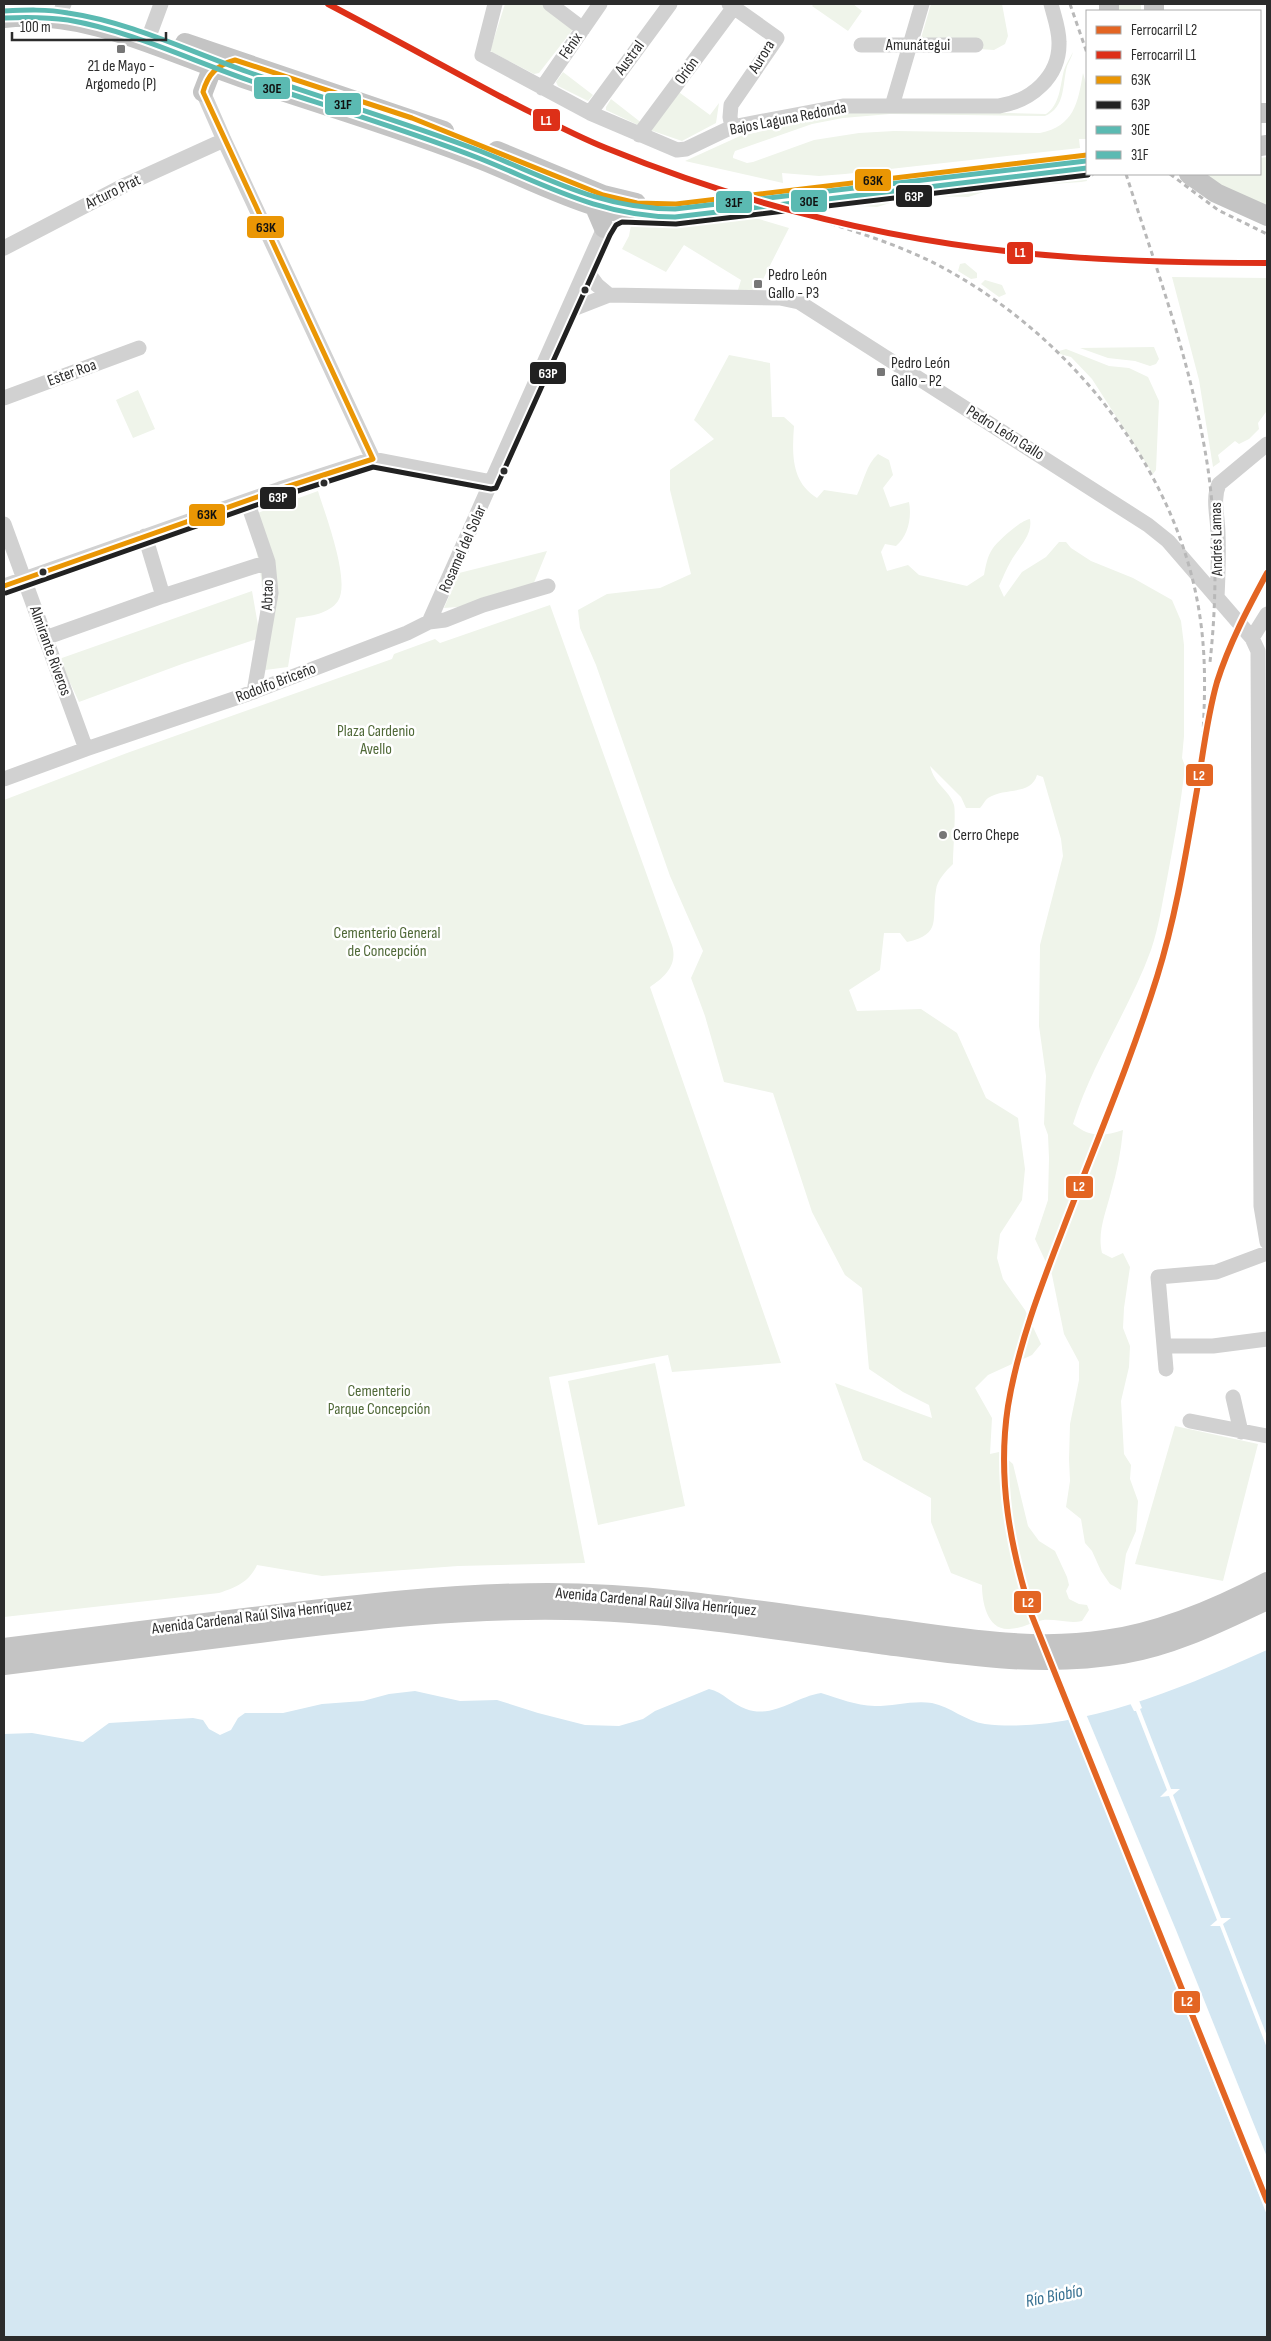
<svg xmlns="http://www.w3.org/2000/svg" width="1271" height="2341" font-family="'Sofia Sans Condensed',sans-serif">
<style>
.green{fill:#eff4ea}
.water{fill:#d4e7f2}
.pier{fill:#fff}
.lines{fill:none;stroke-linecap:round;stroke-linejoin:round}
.minor{stroke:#d1d1d1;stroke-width:15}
.major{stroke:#c4c4c4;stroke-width:20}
.rail{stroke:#b8b8b8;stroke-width:3;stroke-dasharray:5 4;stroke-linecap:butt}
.bus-1-casing{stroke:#fff;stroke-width:9}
.bus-2-casing{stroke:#fff;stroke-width:9}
.bus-3-casing{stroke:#fff;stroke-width:9}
.bus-4-casing{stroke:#fff;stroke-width:9}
.bus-1{stroke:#ea9604;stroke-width:5}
.bus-2{stroke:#212121;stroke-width:5}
.bus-3{stroke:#5bbab2;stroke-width:5}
.bus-4{stroke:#5bbab2;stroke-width:5}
.rail-1-casing{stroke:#fff;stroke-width:10}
.rail-2-casing{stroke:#fff;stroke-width:10}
.rail-1{stroke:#e36523;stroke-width:6}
.rail-2{stroke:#dd3018;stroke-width:6}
.poi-dot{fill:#767676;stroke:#fff;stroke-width:2}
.bus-dot{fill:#2c2c2c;stroke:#fff;stroke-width:2}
.labels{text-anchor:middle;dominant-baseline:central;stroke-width:5;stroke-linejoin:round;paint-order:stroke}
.street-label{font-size:16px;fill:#2c2c2c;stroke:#fff}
.poi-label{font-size:16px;fill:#2c2c2c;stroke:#fff;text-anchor:start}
.park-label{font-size:16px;fill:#506938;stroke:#fff}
.water-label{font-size:18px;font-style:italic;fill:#377091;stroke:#fff}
.line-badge{stroke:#fff;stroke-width:2}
.badge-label{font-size:14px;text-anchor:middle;font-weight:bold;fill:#fff}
.pale-badge-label{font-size:14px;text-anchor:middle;font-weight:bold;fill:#111}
</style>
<rect width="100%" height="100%" fill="#fff"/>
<path class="green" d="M505 4H545L574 28 539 73 534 74 490 51Z
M814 4H853L862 11 848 31 812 6Z
M931 4H1002L1008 36 1005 44 994 50 919 45Z
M1117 4H1141V11H1118Z
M1073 52C1072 57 1069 61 1067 66 1062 85 1066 107 1045 116L890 114 843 118 812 124 735 151 733 156V158L747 163 753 162 814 140 859 133 894 131 1040 133C1074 126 1078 103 1083 73L1087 87V139H1079L1080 148 845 174 819 176 782 173 783 183 685 161 740 136 830 116 836 109 1046 114C1060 105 1060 86 1064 70 1066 64 1070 58 1073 52Z
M563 72 593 95 588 101 558 86 556 82Z
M676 90 710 115 719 103 716 123 682 141 650 130Z
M611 99 643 124 638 125 606 110V107Z
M1267 157V208L1198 174H1260V158Z
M1085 172 1087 181 1081 182 996 188 968 197 929 196 903 199 877 207 859 206 847 203Z
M741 218 759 219 789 228 757 291 738 290 741 280 684 245 666 272 622 249 629 236 631 225 659 226Z
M965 263 977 273V278L971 279 958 271 960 264Z
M1172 277 1267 278 1266 412 1258 423 1259 429 1249 439 1239 444 1235 441 1218 455 1220 462 1213 467 1199 380Z
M985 280 1002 285 1006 294 999 297 981 284Z
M1154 347 1159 359 1156 364 1150 366 1135 361 1108 358 1080 348Z
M1066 349 1109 366 1129 368 1148 377 1159 401 1156 470 1153 474 1092 379 1071 357 1060 354 1059 351Z
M729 355 770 363 772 417H784L794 426C792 454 791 482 817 498L824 490 857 495C864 481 866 465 878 454L889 460 893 475 883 488 890 507 909 502C912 518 908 536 896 546L885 544 881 552 887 571 908 565 919 575 967 586 984 575C986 565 987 557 993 548 999 540 1021 520 1030 519 1033 535 1018 548 1011 561 1006 569 1003 578 999 586L1004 597 1022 572 1046 557 1059 542H1066L1071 548 1091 561 1133 578 1172 600 1181 621 1184 645V736L1182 758 1185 766C1181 804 1174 842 1167 879 1162 903 1159 927 1151 950 1129 1010 1092 1063 1073 1124 1090 1137 1102 1137 1123 1130 1121 1151 1117 1172 1111 1192 1106 1212 1097 1232 1102 1253L1112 1258 1123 1253 1130 1267 1124 1308 1123 1328 1130 1346 1129 1367 1121 1401 1124 1454 1131 1465 1130 1479 1138 1501 1136 1531 1126 1554 1121 1590 1110 1584 1101 1571 1092 1551 1085 1543 1081 1519 1066 1507 1070 1481 1069 1459 1070 1424 1079 1380V1362L1064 1334 1052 1275 1035 1239 1048 1200 1049 1158 1048 1135 1044 1124 1046 1076 1039 1026 1040 945 1063 856 1061 839 1043 777 1037 775C1031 796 1004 787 988 798 985 800 983 805 980 808H966L961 797 930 766C935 786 949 789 954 805 956 812 953 853 953 864 946 871 937 880 936 890 931 919 943 934 907 942L900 933H884L880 970 849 990 857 1011 921 1009 957 1033 986 1098 1018 1118 1025 1169 1022 1200 1000 1234 997 1258 1003 1279 1025 1310 1041 1344 1032 1355 988 1375 975 1388 992 1418 990 1454 999 1452 1013 1464 1028 1526 1039 1541 1055 1551 1067 1577 1069 1585 1066 1591 1069 1599 1079 1604 1087 1605 1089 1610 1082 1621C1070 1624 1057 1619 1043 1620 1032 1622 1021 1629 1009 1629 987 1630 982 1602 982 1585L951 1573 931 1522V1498L863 1460 835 1383 932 1418 929 1405 903 1392 869 1369 862 1288 845 1275 812 1212 773 1093 724 1082 705 1016 691 978 703 951 670 876 596 665 580 628 578 610 607 594 660 588 691 574 670 490V470L714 439 694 420Z
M138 390 155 429 133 438 116 400Z
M318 491C325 514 351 581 338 601 329 614 310 616 296 618L288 667 251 672 257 639 182 664 79 702 59 659 252 591 259 631C269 594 256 552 249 516Z
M547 551 531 590 483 605 444 608 459 573Z
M550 605 672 945C678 965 665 977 650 987L781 1363 672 1372 668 1355 549 1377 585 1563 458 1566 322 1576 257 1565C249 1582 237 1587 219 1593L4 1617V800L127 753 392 659 394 654 435 639 440 643Z
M655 1363 685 1506 598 1525 568 1381Z
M1175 1426 1258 1444 1223 1581 1135 1564Z"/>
<path class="water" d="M1267 1650V2337H4V1734L32 1733 83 1742 109 1723 193 1718 203 1720 209 1729 220 1735 231 1730 238 1718 245 1713H283L322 1704 363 1701 389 1694 415 1691 460 1701 497 1700 538 1713 585 1725 619 1726 643 1719 655 1711 709 1689C723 1692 733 1705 746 1709 773 1719 795 1697 821 1693 841 1699 854 1705 875 1706 894 1706 914 1700 932 1703 951 1707 965 1721 985 1724 1074 1735 1187 1686 1267 1650Z"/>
<path class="pier" d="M1138 1698 1142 1708 1140 1709 1171 1789H1180L1173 1795 1221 1918H1231L1223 1924 1267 2036V2048L1220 1926H1210L1217 1920 1169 1796 1160 1797 1167 1790 1136 1711H1134L1129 1701Z
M1086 1714 1176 1930 1267 2157V2215L1068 1718Z"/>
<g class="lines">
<path class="minor" d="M495 4 482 55 590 113 677 150 686 149 732 127 843 106H999C1031 101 1060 77 1059 42 1059 29 1054 16 1051 4
M550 4 583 29
M729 4 777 38 731 105 730 117 732 127
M62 8 64 4
M151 31 161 4
M861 45H976
M542 88 600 4
M203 92 224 140 373 459
M892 106 922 4
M590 113 670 4
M639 135 734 7
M4 248 125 185 224 140
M586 270 597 285 609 295
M568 311 609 295 780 298 799 302 1148 525 1168 541 1252 638 1258 651 1261 1206 1267 1242
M4 398 139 348
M247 501 268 562 271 593 254 692
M4 524 86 749
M145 536 163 596
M4 586 280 489 373 459 492 482
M1217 598C1218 576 1219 555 1218 534 1218 517 1212 499 1219 484L1267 444
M429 622 604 228
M45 638 163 596 268 562
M1252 638 1267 614
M4 779 86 749 245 695 407 633 429 622 445 620 483 605 548 586
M1164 1346H1213L1267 1339
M1166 1369 1158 1277 1216 1272 1267 1253
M1233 1397 1241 1432
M1190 1421 1267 1436"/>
<path class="major" d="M1109 4V11
M1154 4V11
M4 18C89 9 168 53 246 79 325 106 405 129 482 160 545 185 605 221 675 217L1087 168
M185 43 444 131
M203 92 210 74 224 63
M1260 113H1267
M1260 146 1267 145
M497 151 603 195 636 203
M1189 174 1216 193 1267 216
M595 207 604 228
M4 1648C87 1638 170 1627 253 1617 351 1605 448 1593 548 1593 663 1593 779 1614 893 1629 963 1638 1034 1651 1105 1640 1162 1632 1216 1609 1267 1582
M4 1665C89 1655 174 1644 259 1633 362 1620 463 1608 567 1610 672 1612 776 1630 880 1644 961 1655 1041 1668 1123 1654 1175 1645 1220 1622 1267 1600"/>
<path class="rail" d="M1070 4 1087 53
M1126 174C1157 271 1193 368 1208 469 1217 533 1217 599 1210 662
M1170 174 1218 210 1267 234
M796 213C841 227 886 240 928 260 1064 327 1178 466 1200 617 1206 657 1205 695 1203 734"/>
<defs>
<path id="bus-1" d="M4 586 280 489 373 459 203 92C208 74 217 65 235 60L412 118 603 195 637 203 676 204 1087 155"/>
<path id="bus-2" d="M6 593 282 496 373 467 491 489 496 488 610 235 616 225 622 222 676 224 1088 175"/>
<path id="bus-3" d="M4 18C26 17 47 17 68 20 131 31 188 59 248 80 326 106 404 129 481 159 548 186 600 216 675 217L1087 168"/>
<path id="bus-4" d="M4 11C25 10 47 9 68 13 130 22 188 51 248 72 325 99 404 122 480 151 548 178 600 209 675 209L1086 161"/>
</defs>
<use href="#bus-1" class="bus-1-casing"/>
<use href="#bus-2" class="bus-2-casing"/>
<use href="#bus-3" class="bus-3-casing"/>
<use href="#bus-4" class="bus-4-casing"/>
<use href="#bus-1" class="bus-1"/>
<use href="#bus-2" class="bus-2"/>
<use href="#bus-3" class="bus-3"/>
<use href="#bus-4" class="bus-4"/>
<defs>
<path id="rail-1" d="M1267 573C1248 608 1229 644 1217 682 1207 717 1203 754 1197 790 1186 853 1176 916 1157 977 1130 1063 1095 1145 1063 1229 1041 1286 1018 1345 1008 1406 997 1478 1010 1547 1032 1616L1267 2201"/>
<path id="rail-2" d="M328 4C387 35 445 67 503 98 537 115 571 134 606 148 736 201 874 237 1014 252 1098 261 1182 263 1267 263"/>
</defs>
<use href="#rail-1" class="rail-1-casing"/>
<use href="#rail-2" class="rail-2-casing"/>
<use href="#rail-1" class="rail-1"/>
<use href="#rail-2" class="rail-2"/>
</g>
<g class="poi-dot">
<rect x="116" y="44" width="10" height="10" rx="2.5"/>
<rect x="753" y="279" width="10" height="10" rx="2.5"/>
<rect x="876" y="367" width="10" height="10" rx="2.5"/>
<circle cx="943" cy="835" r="5"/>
</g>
<g class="bus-dot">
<circle cx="585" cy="290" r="4.5"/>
<circle cx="504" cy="471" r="4.5"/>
<circle cx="324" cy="483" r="4.5"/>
<circle cx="43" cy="572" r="4.5"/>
</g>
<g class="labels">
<g class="street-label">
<text x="918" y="45">Amunátegui</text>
<text transform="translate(571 46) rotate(-55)">Fénix</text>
<text transform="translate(762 57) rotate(-59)">Aurora</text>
<text transform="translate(630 58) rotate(-54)">Austral</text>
<text transform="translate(687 71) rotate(-54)">Orión</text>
<text transform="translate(788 119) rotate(-11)">Bajos Laguna Redonda</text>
<text transform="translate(113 192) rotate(-26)">Arturo Prat</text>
<text transform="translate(72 373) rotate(-20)">Ester Roa</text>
<text transform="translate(1005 433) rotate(32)">Pedro León Gallo</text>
<text transform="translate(1217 539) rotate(-91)">Andrés Lamas</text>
<text transform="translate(463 549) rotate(-66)">Rosamel del Solar</text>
<text transform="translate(268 595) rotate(-88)">Abtao</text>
<text transform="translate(50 651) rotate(70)">Almirante Riveros</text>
<text transform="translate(276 683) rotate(-21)">Rodolfo Briceño</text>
<text transform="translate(656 1602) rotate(5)">Avenida Cardenal Raúl Silva Henríquez</text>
<text transform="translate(252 1617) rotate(-7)">Avenida Cardenal Raúl Silva Henríquez</text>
</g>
<g class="poi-label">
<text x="121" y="66" text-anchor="middle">21 de Mayo -<tspan x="121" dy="18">Argomedo (P)</tspan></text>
<text x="768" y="275">Pedro León<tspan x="768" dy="18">Gallo - P3</tspan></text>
<text x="891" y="363">Pedro León<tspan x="891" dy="18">Gallo - P2</tspan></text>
<text x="953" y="835">Cerro Chepe</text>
</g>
<g class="park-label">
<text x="376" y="731">Plaza Cardenio<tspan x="376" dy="18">Avello</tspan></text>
<text x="387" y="933">Cementerio General<tspan x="387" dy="18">de Concepción</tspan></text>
<text x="379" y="1391">Cementerio<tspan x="379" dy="18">Parque Concepción</tspan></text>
</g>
<g class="water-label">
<text transform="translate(1054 2296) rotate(-11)">Río Biobío</text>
</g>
</g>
<g class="line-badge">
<rect x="253" y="76" width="38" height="24" rx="5" fill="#5bbab2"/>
<rect x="324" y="92" width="38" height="24" rx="5" fill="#5bbab2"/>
<rect x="532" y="108" width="29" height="24" rx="5" fill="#dd3018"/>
<rect x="854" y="168" width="38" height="24" rx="5" fill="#ea9604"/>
<rect x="895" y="184" width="38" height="24" rx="5" fill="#212121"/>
<rect x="790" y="189" width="38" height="24" rx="5" fill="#5bbab2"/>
<rect x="715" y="190" width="38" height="24" rx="5" fill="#5bbab2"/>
<rect x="246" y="215" width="39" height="24" rx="5" fill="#ea9604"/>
<rect x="1006" y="241" width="28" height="24" rx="5" fill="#dd3018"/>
<rect x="529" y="361" width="38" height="24" rx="5" fill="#212121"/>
<rect x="259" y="486" width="38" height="24" rx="5" fill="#212121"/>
<rect x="188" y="503" width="38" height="24" rx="5" fill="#ea9604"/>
<rect x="1185" y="763" width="29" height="24" rx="5" fill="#e36523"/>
<rect x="1065" y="1175" width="29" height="24" rx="5" fill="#e36523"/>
<rect x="1013" y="1590" width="29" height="24" rx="5" fill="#e36523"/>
<rect x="1173" y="1990" width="28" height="24" rx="5" fill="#e36523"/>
</g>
<g class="badge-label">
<text x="546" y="125">L1</text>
<text x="914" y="201">63P</text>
<text x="1020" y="257">L1</text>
<text x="548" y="378">63P</text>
<text x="278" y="502">63P</text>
<text x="1199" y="780">L2</text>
<text x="1079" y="1191">L2</text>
<text x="1028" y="1607">L2</text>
<text x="1187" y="2006">L2</text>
</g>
<g class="pale-badge-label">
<text x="272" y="93">30E</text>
<text x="343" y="109">31F</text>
<text x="873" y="185">63K</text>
<text x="809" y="206">30E</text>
<text x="734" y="207">31F</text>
<text x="266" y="232">63K</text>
<text x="207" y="519">63K</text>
</g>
<rect width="1271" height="2341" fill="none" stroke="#2c2c2c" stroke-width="10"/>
<rect x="1086" y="10" width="175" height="165" fill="#ffffff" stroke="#ababab"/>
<rect x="1096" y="26" width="25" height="8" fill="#e36523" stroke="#ababab"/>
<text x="1131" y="35" font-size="15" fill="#2c2c2c">Ferrocarril L2</text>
<rect x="1096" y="51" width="25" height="8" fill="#dd3018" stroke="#ababab"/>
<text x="1131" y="60" font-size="15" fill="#2c2c2c">Ferrocarril L1</text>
<rect x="1096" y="76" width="25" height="8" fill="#ea9604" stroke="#ababab"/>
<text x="1131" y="85" font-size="15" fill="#2c2c2c">63K</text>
<rect x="1096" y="101" width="25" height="8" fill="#212121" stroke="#ababab"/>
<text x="1131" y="110" font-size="15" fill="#2c2c2c">63P</text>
<rect x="1096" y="126" width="25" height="8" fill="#5bbab2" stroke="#ababab"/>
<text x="1131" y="135" font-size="15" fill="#2c2c2c">30E</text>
<rect x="1096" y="151" width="25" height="8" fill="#5bbab2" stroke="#ababab"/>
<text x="1131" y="160" font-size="15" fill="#2c2c2c">31F</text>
<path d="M12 32v8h154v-8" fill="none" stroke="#2c2c2c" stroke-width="2.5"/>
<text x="20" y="32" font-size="15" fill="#2c2c2c" stroke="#ffffff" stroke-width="4" paint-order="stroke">100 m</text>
</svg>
